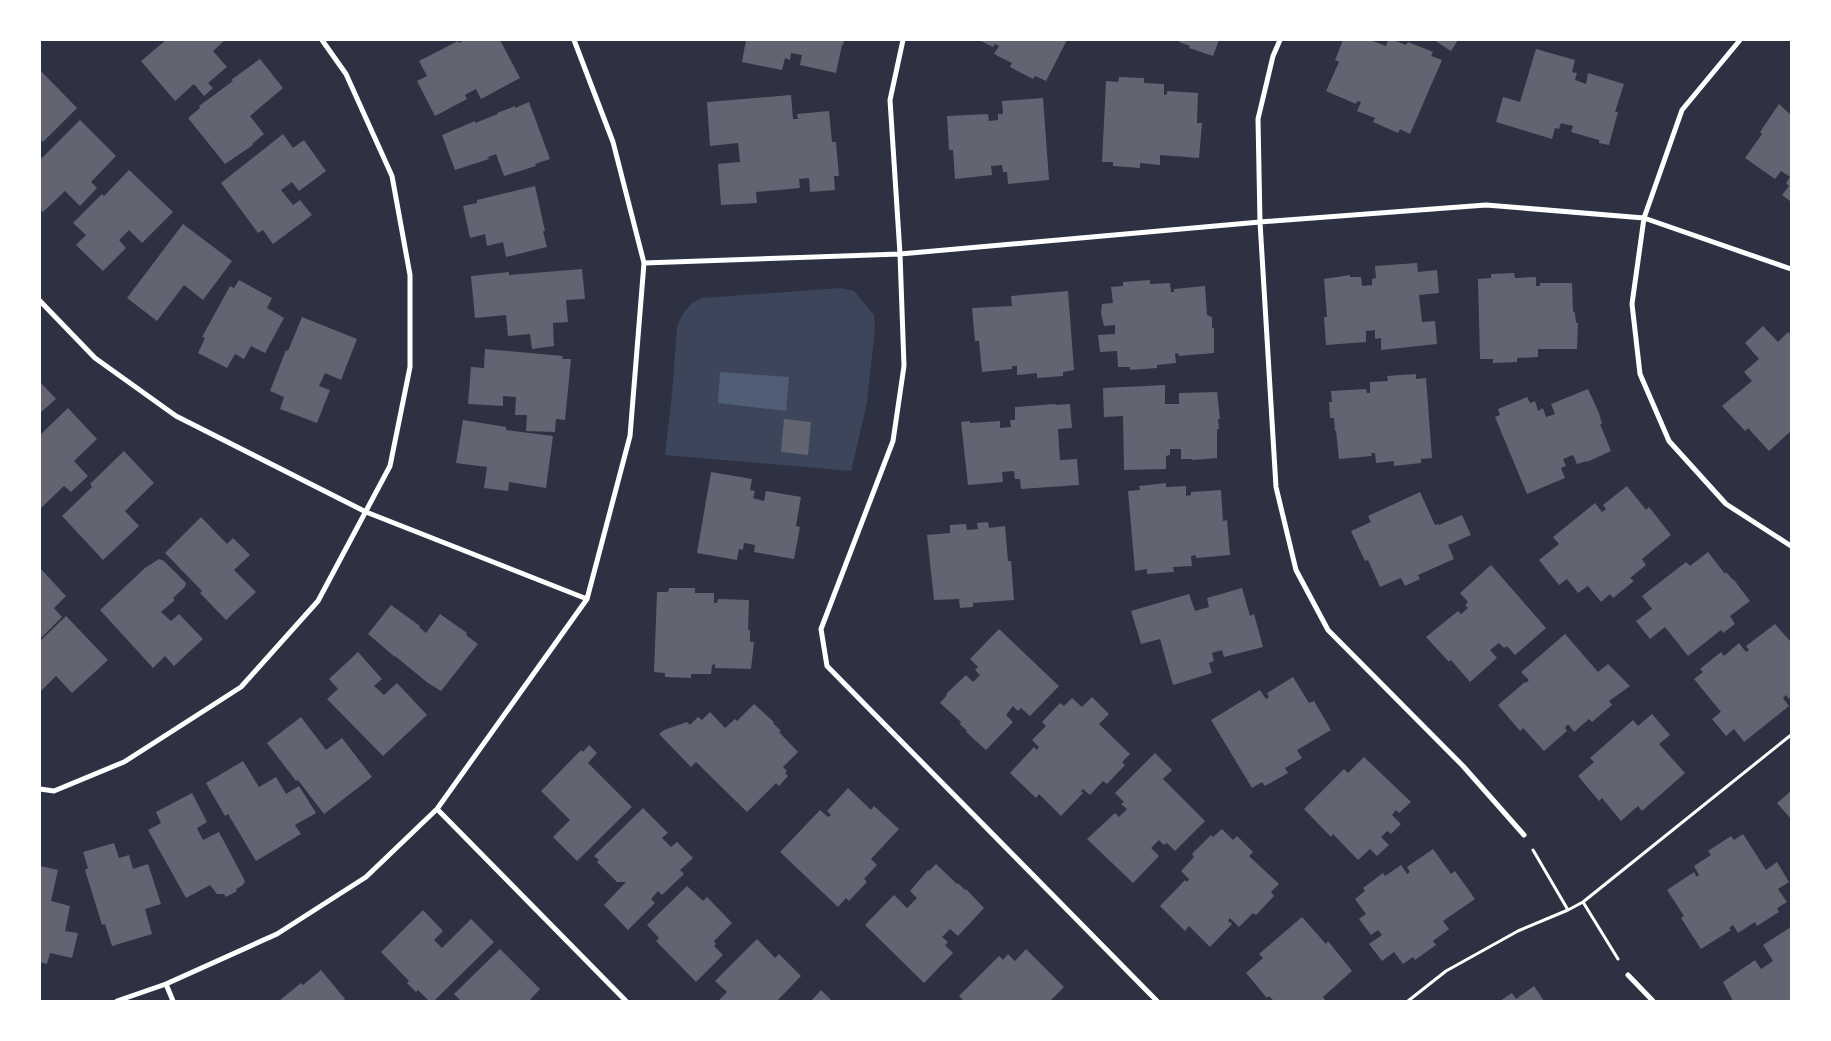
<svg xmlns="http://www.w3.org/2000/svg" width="1831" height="1041" font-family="'Asap Condensed',sans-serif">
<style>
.green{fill:#3c4559}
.water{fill:#4f5d75}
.building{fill:#626471}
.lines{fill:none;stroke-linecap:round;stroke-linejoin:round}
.path{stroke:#fff;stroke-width:3}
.minor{stroke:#fff;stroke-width:5}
</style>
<rect width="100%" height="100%" fill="#2d3142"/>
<path class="green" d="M840 288 854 291 874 315 875 327 867 403 851 471 665 455 672 394 677 327 682 315 692 303 702 298Z"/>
<path class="water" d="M720 372 789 377 786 411 718 403Z"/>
<path class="building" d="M166 40H225L213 51 227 67 208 83 213 88 204 96 194 84 175 101 141 61Z
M464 40H500L520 78 481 99 476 89 465 95 467 99 435 116 417 81 427 76 419 61 458 41 459 43Z
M746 40H844L843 45H842L836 73 800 65 802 55 791 53 790 60 785 58 782 70 742 62Z
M979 40H1067L1046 81 1035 76 1033 79 1010 67 1012 63 994 54 999 46 995 44 993 47Z
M1179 40H1219L1213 56 1189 48 1190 46 1179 42Z
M1343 40H1370L1386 46 1388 40H1393L1406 45 1408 42 1433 52 1431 56 1442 60 1410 134 1400 129 1398 133 1373 122 1375 118 1357 111 1361 102 1357 101 1356 104 1326 91 1339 62 1335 60Z
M1434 40H1458L1451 51Z
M1536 49 1575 60 1572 72 1577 73 1575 80 1586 84 1588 73 1624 84 1615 112H1618L1609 145 1599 143V140L1571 132 1573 126 1561 123 1559 129 1555 128 1552 139 1496 122 1503 97 1520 102Z
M260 59 283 88 250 116 264 134 252 144 253 145 225 164 188 118 200 108 199 106 233 81 231 80Z
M40 70 77 108 43 142 40 139Z
M1119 77 1144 78V83L1164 84V95L1167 94V91L1198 93 1197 123H1202L1199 158 1160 155V165L1140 163V168L1113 166V162H1102L1106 81 1118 82Z
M791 95 793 119H798L797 114 829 111 832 142H836L839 176H834L835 190 810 192 809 178 799 179 800 188 756 192 757 203 721 205 718 164 740 162 738 143 710 146 707 102Z
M1043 98 1049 180 1008 184 1007 172H1003L1002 165 991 166 992 175 955 179 953 150H949L947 116 988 114 989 121 998 120V114H1003L1002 101Z
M529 102 550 159 535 164 536 166 504 176 496 154 488 157 489 159 455 170 442 135 475 121V123L498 114 497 113 515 106V108Z
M1779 104 1791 115V202L1782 195 1789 186 1786 183 1790 177 1781 171 1775 179 1745 158 1762 134 1760 132Z
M80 120 116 156 91 182 97 188 80 206 65 191 43 212 40 209V157L42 158Z
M283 134 293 148 304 140 326 171 299 191 292 182 281 190 293 205 300 200 312 215 273 244 263 230 258 233 221 183Z
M129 170 173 212 142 243 129 230 119 240 126 248 103 271 76 245 86 235 73 223 102 194 104 196Z
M535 186 545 231H543L547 247 506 257 503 242 487 246 485 234 470 238 463 206 477 203V200Z
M183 224 232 261 203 300 184 285 157 321 127 298Z
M1417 263 1418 272 1437 270 1439 293 1419 295 1422 322 1435 321 1437 344 1381 350V338L1375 339V330L1366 331V342L1326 345 1324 317H1327L1324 279 1350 275V277H1361L1362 286 1372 285V279L1376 278 1375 266Z
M582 269 585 299 566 300 568 322 553 323 554 346 532 349 530 334 508 336 506 315 475 318 471 276 509 272V275Z
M1514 273 1515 278 1536 277V286H1540V283H1572L1573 311 1575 313 1576 323H1578L1577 349H1538V357L1517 358V362L1493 363V359H1480L1478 279 1491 278V274Z
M239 280 272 298 267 308 284 318 265 353 251 346 244 359 235 354 227 368 198 353 205 338 202 337 230 286 234 288Z
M1150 280V284L1170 283 1171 292H1174V289L1205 286 1207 315 1212 317V328H1214V353L1179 356 1178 353 1175 354 1176 363 1157 365V368L1130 370V367H1118L1117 351 1100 352 1098 335 1115 334V325L1104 326 1101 313 1102 304 1113 303 1111 287 1123 286V282Z
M1068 291 1074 370 1063 372V376L1037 378V373L1017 375V366H1012V369L982 372 979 341H975L972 308 1012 306 1011 296Z
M302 317 357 339 341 380 325 373 319 386 330 390 317 423 280 409 284 397 270 391 286 350 288 351Z
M1763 326 1778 342 1788 332 1791 335V431L1769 451 1748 428 1745 431 1722 406 1752 381 1744 372 1759 359 1745 343Z
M485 349 563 356 562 359H571L565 420 556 419 555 432 526 431 527 415H515L516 397 503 396V406L468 404 471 367 484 368Z
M1416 374V379L1426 378 1432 458 1421 459V463L1394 466V461L1376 463 1375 453H1371L1372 456 1339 459 1336 431H1335L1334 418H1330L1329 402H1332L1331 391 1366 389 1367 393H1370V382L1388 381 1387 376Z
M40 382 56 399 40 413Z
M1165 385V404H1179V393L1217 392 1220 419H1218L1219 429H1217V458L1192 460V459H1181V449H1170V455L1166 456V469L1124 470 1123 416 1104 417 1103 388Z
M1588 389 1599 413 1602 424H1600L1611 451 1587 462V461L1577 464 1573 455 1563 459 1566 466 1561 468 1565 478 1527 494 1495 417 1500 415 1498 409 1527 397 1530 403 1535 401 1538 411 1543 408 1546 417 1555 414 1551 404Z
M1055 404 1056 405 1070 404 1072 428 1058 429 1060 460 1077 459 1079 485 1021 489 1020 479H1015L1014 471 1002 472 1003 482 968 485 961 422 970 421V423L1000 421V428L1011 427 1010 420H1015V407Z
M68 408 97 439 74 461 88 476 71 492 64 486 40 509V435Z
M784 419 811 422 808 455 781 452Z
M463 420 506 427V430L553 436 546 488 509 482 508 491 484 488 487 467 456 463Z
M124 451 154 483 125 511 139 526 103 560 62 516 92 487 90 484Z
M711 472 752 479 750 490 755 491 753 498 764 501 766 491 801 497 796 526 800 527 794 559 754 552 755 545 744 543 743 550 739 549 737 560 697 553Z
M1166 483V487L1186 486V496L1191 495V492L1221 490 1223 521 1227 520 1230 555 1196 558V555L1191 556 1192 566 1173 567 1174 572 1147 574V569L1135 571 1128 491 1140 490 1139 486Z
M1627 486 1646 510 1649 507 1671 535 1642 559 1646 565 1630 578 1634 581 1613 598 1610 594 1601 602 1588 586 1578 593 1567 579 1559 585 1539 560 1559 544 1553 537 1595 503 1602 512 1606 509 1603 505Z
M1420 492 1435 525 1438 524 1439 525 1462 515 1471 535 1448 545 1454 559 1418 575 1420 579 1405 586 1401 578 1380 587 1368 560 1365 561 1351 531 1371 522 1368 516Z
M201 517 227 544 233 538 250 555 234 570 256 592 226 620 200 593 202 591 165 553Z
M988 522 989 528 1005 526 1008 561H1011L1014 600 973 603V607L960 608 959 599 934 600 927 535 950 533V525L966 524 967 530 978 529 977 523Z
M1708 552 1725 574 1726 572 1733 580H1734L1750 601 1730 616 1735 624 1723 633 1721 630 1688 656 1665 627 1650 639 1636 621 1652 609 1642 596 1686 562 1690 566Z
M159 559 164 561 186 583 185 587 173 598 175 600 161 612 171 621 179 614 203 639 174 666 165 656 153 668 100 610 145 568Z
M1491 565 1546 628 1515 655 1507 646 1504 648 1499 643 1490 650 1497 658 1470 682 1451 660 1449 662 1426 637 1458 611 1461 614 1468 608 1465 605 1468 602 1460 593Z
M40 568 66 596 54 608 62 617 41 638Z
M669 588H695V593H714V603H717L718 599 749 600 748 630H750V642H754L751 669 715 668V664L712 665 711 674H691V678L665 677V673L654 672 657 592H668Z
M1242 588 1250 616 1254 614 1263 647 1224 657 1222 650 1212 653 1214 661 1209 663 1212 673 1173 685 1160 639 1141 644 1131 611 1189 594 1195 611 1209 607 1207 598Z
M391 605 420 626 419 627 426 633 440 614 467 633 466 635 478 644 441 691 428 683 395 656V657L368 634Z
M66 616 108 660 72 693 56 676 40 692V641Z
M1775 624 1791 642V697L1789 699 1786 695 1783 698 1789 706 1744 742 1734 729 1726 736 1712 719 1721 712 1694 679 1703 672 1700 669 1721 652 1724 656 1739 643 1746 652 1749 650 1746 646Z
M999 629 1059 686 1030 716 1021 708 1018 711 1013 706 1006 715 1013 722 986 750 966 732 967 731 960 724 961 722 940 703 947 695 946 694 966 675 973 682 980 675 975 670 978 667 970 659Z
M1565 634 1598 672 1608 664 1630 686 1609 701 1612 705 1592 722 1589 719 1574 732 1568 724 1565 728 1567 731 1544 751 1523 728 1520 731 1498 705 1525 682 1526 683 1529 680 1521 672Z
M358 652 382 679 374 686 384 695 397 683 427 715 383 756 327 699 338 689 329 679Z
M1293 677 1309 703 1314 701 1331 730 1297 750 1302 758 1285 768 1288 773 1265 786 1262 782 1252 788 1211 720 1260 690 1266 699 1269 697 1267 693Z
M1092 697 1109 714 1099 724 1130 754 1122 762 1125 765 1107 784 1103 781 1090 795 1083 789 1081 791 1083 793 1061 816 1039 794 1036 798 1010 773 1034 747 1037 750 1039 747 1032 740 1046 726 1042 722 1060 703 1064 706 1072 698 1082 707Z
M754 704 774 722 773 723 781 731 779 732 798 752 783 767 787 771 785 773 788 776 779 786 776 783 747 812 696 762 691 767 659 734 664 730 687 722 690 725 698 717 702 720 710 712 725 728 735 719 737 721Z
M1652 714 1670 735 1659 744 1685 773 1642 811 1638 806 1621 821 1602 798 1599 801 1578 776 1594 762 1590 758 1633 720 1638 726Z
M301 717 326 750 342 738 372 777 324 814 298 780 296 781 267 743Z
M589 745 597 753 588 763 632 807 577 861 553 837 570 820 541 791 581 750 583 752Z
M1155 753 1172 770 1163 779 1205 821 1175 851 1167 843 1164 845 1159 840 1151 848 1159 856 1133 883 1087 839 1115 813 1119 817 1127 809 1121 804 1124 802 1115 793Z
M1364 757 1411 802 1399 813 1396 810 1392 815 1401 824 1391 834 1387 831 1381 837 1389 845 1377 856 1370 849 1358 860 1333 834 1331 837 1304 809 1344 769 1348 773Z
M243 761 259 787 276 777 286 794 299 786 316 813 295 825 301 834 256 861 228 814 225 816 206 783Z
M848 788 871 810 874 806 899 829 871 859 877 865 864 879 867 882 849 901 846 898 838 907 780 852 820 810 828 817 831 815 827 811Z
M1791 791V819L1777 803Z
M192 793 207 822 197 828 203 840 219 832 245 881 243 885 236 889 237 891 226 897 224 894H217L210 885 186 898 148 830 161 823 156 812Z
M643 808 668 833 662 838 671 847 677 842 693 858 680 870 684 874 662 895 658 891 651 899 655 903 628 930 604 905 626 882H617L597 862 599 860 594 856Z
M1222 829 1233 840 1237 836 1253 852 1249 856 1279 884 1271 892 1274 896 1256 915 1253 913 1239 927 1230 918 1228 921 1232 924 1210 947 1189 926 1185 931 1160 906 1185 880 1187 882 1189 879 1181 871 1194 857 1192 854 1211 835 1213 837Z
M1743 834 1766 870 1777 862 1789 882 1778 889 1787 902 1777 908 1779 912 1757 926 1755 922 1738 933 1733 925 1729 928 1731 930 1701 949 1681 918 1684 916 1667 890 1694 872 1697 877 1699 875 1694 866 1711 855 1708 851 1731 836 1734 840Z
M114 843 119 858 129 855 133 869 148 864 161 904 145 909 152 934 112 946 105 924 102 925 85 870 88 868 83 852Z
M1433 849 1451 874 1455 871 1475 899 1443 921 1449 929 1433 941 1436 945 1415 960 1413 957 1403 964 1394 952 1382 961 1369 944 1382 935 1378 930 1371 935 1359 919 1366 914 1355 899 1365 891 1363 888 1383 873 1385 876 1401 865 1407 874 1410 872 1407 867Z
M936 864 957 884 958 883 965 890 966 889 984 908 958 936 950 929 942 937 948 942 945 945 953 953 924 983 865 925 894 895 907 908 917 898 910 891 928 870 929 871Z
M40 866 58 870 51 901 70 906 65 931 78 933 72 958 50 953 47 964 40 962Z
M687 886 703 901 707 897 732 923 714 941 716 944 714 946 723 955 696 982 656 941 659 938 647 925Z
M423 910 443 931 434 940 442 948 471 919 494 942 434 1001H429L418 990 416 992 407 983 409 981 381 952Z
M1302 917 1326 944 1328 941 1352 971 1323 997 1326 1001H1274L1269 996 1267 998 1246 973 1263 958 1259 954Z
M1791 927V1001H1733L1723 982 1755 960 1761 969 1773 961 1763 945Z
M757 939 775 958 779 954 801 976 777 1001H718L727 992 715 981Z
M500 949 540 989 529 1001H461L454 994Z
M1026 949 1064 987 1050 1001H964L959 996 999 956 1003 960 1008 954 1015 961Z
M321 970 345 999 343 1001H279L301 983 303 985Z
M1534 986 1544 1001H1500L1512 993 1516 999Z
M821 990 832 1001H811Z"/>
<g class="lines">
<path class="path" d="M1533 850 1568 910
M1583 902 1618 959
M1408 1001 1446 971 1518 931 1568 910 1583 902 1791 735"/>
<path class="minor" d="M903 40 890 100 900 254 904 366 893 441 821 629 827 666 1157 1001
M1280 40 1273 56 1258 119 1260 222 1276 487 1296 570 1328 630 1463 766 1524 835
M1740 40 1682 110 1644 218 1632 304 1640 374 1669 441 1726 504 1791 546
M644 263 900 254 1260 222 1486 205 1644 218 1791 269
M40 301 95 358 176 416 366 512 587 599
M40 789 54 791 124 762 241 687 318 601 390 466 410 367V275L392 176 346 74 322 40
M437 809 626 1001
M1628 975 1653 1001
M166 984 173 1001
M117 1001 166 984 277 934 366 877 437 809 587 599 630 436 644 263 613 142 574 40"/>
</g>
<rect width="1831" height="1041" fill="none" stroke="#ffffff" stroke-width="82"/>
</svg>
